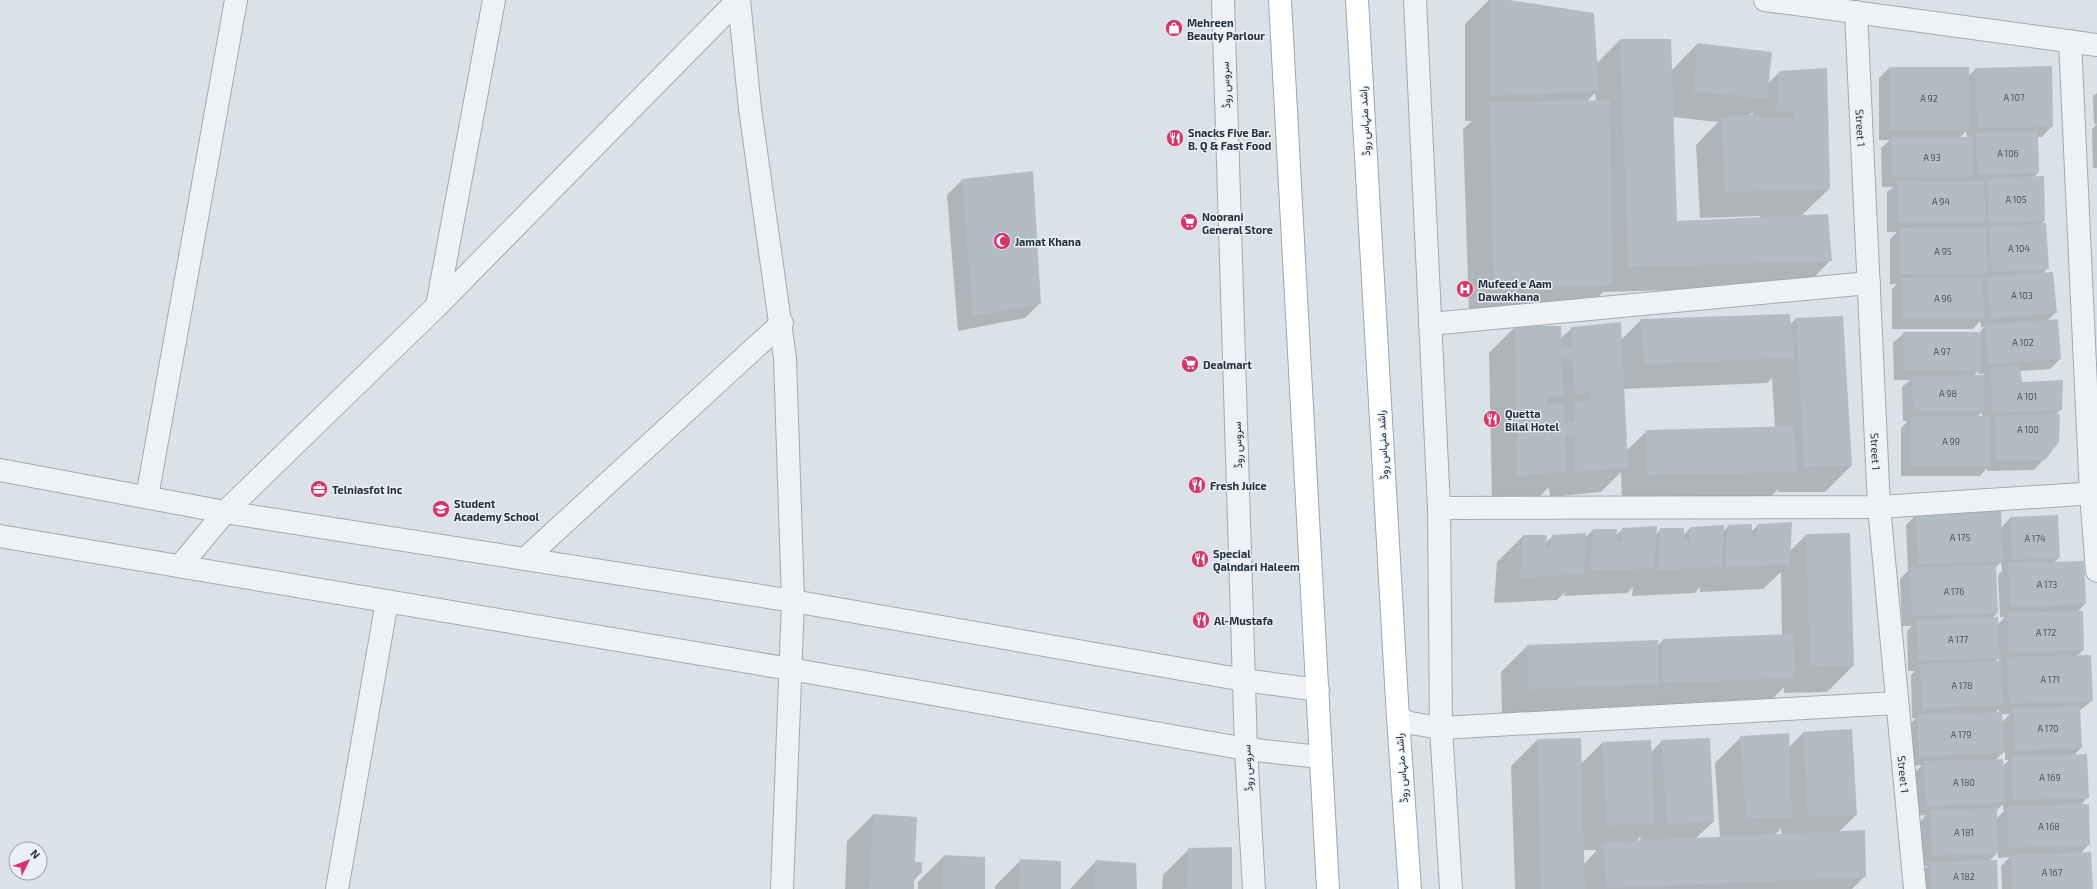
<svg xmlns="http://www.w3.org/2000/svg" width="2097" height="889" font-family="'Exo 2',Vazirmatn,sans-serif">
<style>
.shadow{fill:#0003;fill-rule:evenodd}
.building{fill:#b2bcc4;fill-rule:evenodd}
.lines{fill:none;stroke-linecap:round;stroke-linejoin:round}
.minor-casing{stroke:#a0aab1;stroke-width:24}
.major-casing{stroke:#99a8b3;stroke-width:24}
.minor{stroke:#eef2f5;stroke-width:22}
.major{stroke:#fff;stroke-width:22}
.labels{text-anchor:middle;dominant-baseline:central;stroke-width:3;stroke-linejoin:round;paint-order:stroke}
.number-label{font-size:9px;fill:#485460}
.poi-label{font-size:11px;font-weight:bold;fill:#24323e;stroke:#eaf0f5;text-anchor:start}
.street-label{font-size:11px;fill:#24323e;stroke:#eaf0f5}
</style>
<rect width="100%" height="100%" fill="#dbe2e7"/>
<path class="shadow" d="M1489 0H1502L1596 64 1620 40 1671 71 1697 44 1767 84 1780 72 1829 189 1801 216 1831 260 1805 286 1603 292 1585 310 1469 315 1463 129 1472 121H1465V24ZM1595 93 1596 101 1586 102ZM1753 112 1752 116H1748ZM1672 117 1718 122 1696 145 1700 218 1760 216V218L1676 222Z
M1889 68 1968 76 1976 69 2052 126 2042 137H2037L2038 173 2033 178 2044 221 2040 225 2048 268 2042 274 2056 312 2047 321 2060 359 2050 369 2020 371 2021 383 2061 409 2056 415 2044 459 2034 470 1987 471V468L1980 476H1901V428L1908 421H1903L1902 387 1910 380H1894L1893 343 1904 333H1979L1984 327H1981L1980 321 1973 329H1892V289L1897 284H1890V239L1897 232H1887V192L1893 187H1882L1881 148 1890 140H1879V78ZM1966 131 1967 138H1960ZM1978 371V374H1985L1983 376H1973ZM1982 412V417H1977Z
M2097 93V124H2094L2093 96Z
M2097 124V168H2093L2092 129Z
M962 180 1040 303 1025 318 958 331 947 195Z
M1796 318 1851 466 1825 492H1778V489L1770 498 1622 501 1621 472 1601 492 1550 497 1549 487 1540 496 1492 502 1489 353 1515 327 1560 339 1572 328 1621 340 1641 320 1790 325ZM1772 378 1775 428 1647 431 1626 451 1623 389 1767 383Z
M1917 514 2001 528 2010 518 2059 558 2053 563 2085 604 2077 612 2083 650 2077 656 2092 701 2079 711 2081 748 2073 756 2088 797 2080 806 2089 844 2081 853 2092 889H2002L2001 866 2010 857 1998 858V852L1989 861 1997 889H1920V873L1928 866H1922L1920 822 1926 815 1916 816 1914 773 1922 765 1909 766 1907 727 1916 718H1912L1911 675 1915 671H1908L1907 631 1912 626H1902L1900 579 1908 571 1906 525ZM2001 562 2002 570H2003L1998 575 2000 617H2005L1997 625 1992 618 1997 613 1995 568ZM1999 658V662H1994ZM1999 709V713L1994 714ZM2001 714H2010L2002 722ZM2005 751V760H2009L2002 767 1995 760ZM2003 804V810H2005L1996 819V811Z
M1758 525 1789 552 1806 535 1853 666 1827 692 1784 693V687L1768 703 1638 708V704L1632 710 1502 715 1501 672 1527 646H1657L1663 640 1782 635 1781 572 1763 589 1700 592V587L1695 593 1632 596 1633 587 1627 593 1564 596 1565 592 1557 600 1494 603 1497 562 1523 536 1545 543 1553 536 1585 538 1593 530 1615 536 1623 529 1655 535 1661 529 1683 536 1690 528 1723 531 1729 526 1751 532Z
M1803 733 1856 815 1838 833 1865 876 1852 889H1515L1511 766 1537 740 1580 739V765L1602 743 1651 752 1662 741 1713 822 1695 839 1720 838 1715 763 1741 737 1789 747ZM1781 828 1782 835 1774 836ZM1640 837 1641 841 1636 842ZM1583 850H1597L1584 864Z
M873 815 921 873 913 881V889H845L847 841Z
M1189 849 1231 889H1162L1163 875Z
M944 856 984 858 983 889H918V882Z
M1021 860 1060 889H995V886Z
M1096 861 1136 889H1070Z"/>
<path class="building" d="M1490 0H1509L1594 13 1599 91 1490 96Z
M1620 39H1671L1677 221 1828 214 1832 261 1628 267Z
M1697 43 1772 52 1767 99 1694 91Z
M2052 66 2053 127 1977 128 1975 68Z
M1889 67H1969L1970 129 1889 130Z
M1827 68 1830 189 1725 192 1721 118 1759 114 1760 119 1794 118V112H1776L1779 71Z
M1610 100 1612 285 1494 289 1489 102Z
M2038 132 2039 173 1977 174 1976 133Z
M1891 137H1973V176L1892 177Z
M1033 171 1041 304 973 316 962 179Z
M2044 176 2045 221 1989 222 1988 178Z
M1897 181H1984L1985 222H1897Z
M2046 223 2049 269 1992 272 1989 227Z
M1986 227 1987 274H1900V228Z
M2053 272 2057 313 1991 318 1987 277Z
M1983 277 1984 319H1902V278Z
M1790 314 1794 358 1644 364 1640 319Z
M1843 316 1852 466 1804 467 1796 318Z
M2058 319 2061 359 1988 364 1985 325Z
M1621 322 1628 467 1575 472V435H1565L1567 471 1517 476 1515 326H1561L1562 347H1572L1571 327ZM1562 359H1573L1574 395 1590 392V400L1574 402V422L1564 423 1563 403 1547 406V398L1563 396Z
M1903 332H1981V370H1904Z
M2020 366 2022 382 2063 380 2062 410 1993 413 1990 367Z
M1984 375V411H1913L1912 376Z
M2060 414 2059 442 2045 460 1997 461 1995 416Z
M1911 416H1990L1991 466H1911Z
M1794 426 1797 472 1647 475 1646 430Z
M2001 510 2003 561 1918 564 1916 513Z
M2058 515 2060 558 2012 560 2010 517Z
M1792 522 1790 564 1725 567 1728 525 1752 524V537H1757L1758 524Z
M1724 525 1722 567 1658 570 1660 528H1684V541H1689L1690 527Z
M1657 526 1654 568 1590 571 1593 529H1617L1616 542 1622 541V528Z
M1586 533 1584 574 1520 578 1523 535H1547L1546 548H1551L1552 535Z
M1850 533 1854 666 1810 667 1806 534Z
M2084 561 2086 604 2010 607 2008 563Z
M1996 565 1998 613 1912 616 1910 568Z
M2083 611 2084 650 2009 653 2007 613Z
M1998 617 2000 658 1918 661 1917 620Z
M1794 634 1795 678 1663 683V639Z
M1658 640 1659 684 1528 689 1527 645Z
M2091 655 2093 701 2009 704 2007 657Z
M2001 661 2003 705 1922 708 1920 664Z
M2080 706 2082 748 2015 750 2013 709Z
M2002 712 2004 753 1919 756 1917 715Z
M1852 729 1857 815 1808 817 1803 732Z
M1789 733 1792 818 1746 819 1740 736Z
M1581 738 1585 889H1541L1537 739Z
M1710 738 1714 822 1667 824 1661 740Z
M1651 740 1655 824 1607 825 1602 742Z
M2087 754 2089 798 2013 800 2011 757Z
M2003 759 2005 803 1926 806 1924 761Z
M2089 804 2090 845 2008 848 2007 807Z
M1997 808 1998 853 1932 856 1930 810Z
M873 814 917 817 915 862H922V873H914V889H869Z
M1865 830 1866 877 1606 888 1604 842Z
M1232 847V889H1182V887H1187L1188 848Z
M2091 852 2093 889H2012L2011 855Z
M944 855 985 857V889H942Z
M1020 859 1061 861V889H1019Z
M1096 860 1136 863 1137 889H1094Z
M1997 860 1998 889H1931L1930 862Z"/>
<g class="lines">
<defs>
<g id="minor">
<path d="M739 0 750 109 785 358 793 601 782 889"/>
<path d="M1223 0 1246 749 1254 889"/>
<path d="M1415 0 1439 508 1441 728 1451 889"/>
<path d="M1765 0 2097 45"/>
<path id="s1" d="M1856 12 1879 507 1915 889"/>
<path d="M2070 41 2091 494 2097 571"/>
<path d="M437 306 494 0"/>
<path d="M1430 324 1869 283"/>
<path d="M0 470 225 512 793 601 1244 680 1318 690"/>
<path d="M147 497 236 0"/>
<path d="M1439 508 1879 507 2097 493"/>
<path d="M0 536 790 669 1246 749 1320 757"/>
<path d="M525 559 782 323"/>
<path d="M180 566 225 512 437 306 738 0"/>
<path d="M1398 718 1410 723 1441 728 1897 703"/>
<path d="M337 889 387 601"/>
</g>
<path id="major" d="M1280 0 1328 889
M1357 0 1398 718 1410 889"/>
</defs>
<use href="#minor" class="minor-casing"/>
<use href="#major" class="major-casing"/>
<use href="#minor" class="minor"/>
<use href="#major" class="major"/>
</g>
<defs>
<symbol id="shop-disc" viewBox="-11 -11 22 22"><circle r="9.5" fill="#d8346a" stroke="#eaf0f5"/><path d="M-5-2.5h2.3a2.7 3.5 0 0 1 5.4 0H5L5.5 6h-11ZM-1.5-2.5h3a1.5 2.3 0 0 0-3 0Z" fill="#fff"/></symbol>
<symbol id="restaurant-disc" viewBox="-11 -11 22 22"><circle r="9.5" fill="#d8346a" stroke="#eaf0f5"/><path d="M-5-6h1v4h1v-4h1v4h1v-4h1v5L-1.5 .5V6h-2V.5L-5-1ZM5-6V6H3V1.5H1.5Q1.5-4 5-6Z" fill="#fff"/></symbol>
<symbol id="supermarket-disc" viewBox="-11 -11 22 22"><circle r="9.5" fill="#d8346a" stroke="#eaf0f5"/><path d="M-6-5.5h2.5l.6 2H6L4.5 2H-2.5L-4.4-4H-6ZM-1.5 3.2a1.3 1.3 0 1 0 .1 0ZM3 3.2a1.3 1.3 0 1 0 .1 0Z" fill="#fff"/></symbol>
<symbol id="mosque-disc" viewBox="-11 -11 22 22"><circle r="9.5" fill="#d8346a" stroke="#eaf0f5"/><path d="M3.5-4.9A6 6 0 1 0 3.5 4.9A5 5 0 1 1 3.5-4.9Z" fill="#fff"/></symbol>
<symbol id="hospital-disc" viewBox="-11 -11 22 22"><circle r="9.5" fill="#d8346a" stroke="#eaf0f5"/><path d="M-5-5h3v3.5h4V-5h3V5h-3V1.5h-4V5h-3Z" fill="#fff"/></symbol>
<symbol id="office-disc" viewBox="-11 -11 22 22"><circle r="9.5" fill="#d8346a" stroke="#eaf0f5"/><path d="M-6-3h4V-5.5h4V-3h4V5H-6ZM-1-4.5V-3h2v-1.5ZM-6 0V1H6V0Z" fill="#fff"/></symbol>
<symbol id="school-disc" viewBox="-11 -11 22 22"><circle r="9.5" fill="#d8346a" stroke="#eaf0f5"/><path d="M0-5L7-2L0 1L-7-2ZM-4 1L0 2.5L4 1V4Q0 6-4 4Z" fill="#fff"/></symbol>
</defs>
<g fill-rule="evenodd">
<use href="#shop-disc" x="1164" y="18" width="20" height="20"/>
<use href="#restaurant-disc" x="1165" y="128" width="20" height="20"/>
<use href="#supermarket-disc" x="1179" y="212" width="20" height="20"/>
<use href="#mosque-disc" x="992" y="231" width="20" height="20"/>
<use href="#hospital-disc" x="1455" y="279" width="20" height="20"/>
<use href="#supermarket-disc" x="1180" y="354" width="20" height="20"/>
<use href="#restaurant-disc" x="1482" y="409" width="20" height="20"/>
<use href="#restaurant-disc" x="1187" y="475" width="20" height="20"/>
<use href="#office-disc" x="309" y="479" width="20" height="20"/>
<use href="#school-disc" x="431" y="499" width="20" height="20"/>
<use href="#restaurant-disc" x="1190" y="549" width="20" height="20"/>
<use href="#restaurant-disc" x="1191" y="610" width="20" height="20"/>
</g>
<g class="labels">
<g class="number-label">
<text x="2014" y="97">A 107</text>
<text x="1929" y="98">A 92</text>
<text x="2008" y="153">A 106</text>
<text x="1932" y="157">A 93</text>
<text x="2016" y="199">A 105</text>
<text x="1941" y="201">A 94</text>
<text x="2019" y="248">A 104</text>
<text x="1943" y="251">A 95</text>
<text x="2022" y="295">A 103</text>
<text x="1943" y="298">A 96</text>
<text x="2023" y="342">A 102</text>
<text x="1942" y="351">A 97</text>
<text x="1948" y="393">A 98</text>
<text x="2027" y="396">A 101</text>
<text x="2028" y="429">A 100</text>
<text x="1951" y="441">A 99</text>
<text x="1960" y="537">A 175</text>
<text x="2035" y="538">A 174</text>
<text x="2047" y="584">A 173</text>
<text x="1954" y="591">A 176</text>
<text x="2046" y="632">A 172</text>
<text x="1958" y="639">A 177</text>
<text x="2050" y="679">A 171</text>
<text x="1962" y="685">A 178</text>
<text x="2048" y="728">A 170</text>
<text x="1961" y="734">A 179</text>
<text x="2050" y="777">A 169</text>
<text x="1964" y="782">A 180</text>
<text x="2049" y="826">A 168</text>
<text x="1964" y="832">A 181</text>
<text x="2052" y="872">A 167</text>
<text x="1964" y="876">A 182</text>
</g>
<g class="poi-label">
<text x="1187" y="22">Mehreen<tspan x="1187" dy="13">Beauty Parlour</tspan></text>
<text x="1188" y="132">Snacks Five Bar.<tspan x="1188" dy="13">B. Q &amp; Fast Food</tspan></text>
<text x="1202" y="216">Noorani<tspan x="1202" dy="13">General Store</tspan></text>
<text x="1015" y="241">Jamat Khana</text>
<text x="1478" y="283">Mufeed e Aam<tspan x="1478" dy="13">Dawakhana</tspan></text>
<text x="1203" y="364">Dealmart</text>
<text x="1505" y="413">Quetta<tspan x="1505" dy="13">Bilal Hotel</tspan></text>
<text x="1210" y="485">Fresh Juice</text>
<text x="332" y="489">Telniasfot Inc</text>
<text x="454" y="503">Student<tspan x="454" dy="13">Academy School</tspan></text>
<text x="1213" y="553">Special<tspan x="1213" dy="13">Qalndari Haleem</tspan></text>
<text x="1214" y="620">Al-Mustafa</text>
</g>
<g class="street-label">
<text transform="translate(1225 85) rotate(-92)">سروس روڈ</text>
<text transform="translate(1364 121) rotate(-93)">راشد منہاس روڈ</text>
<text stroke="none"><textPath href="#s1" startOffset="116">Street 1</textPath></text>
<text transform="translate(1237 445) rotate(-92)">سروس روڈ</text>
<text transform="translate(1382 445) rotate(-93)">راشد منہاس روڈ</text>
<text stroke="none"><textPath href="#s1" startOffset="440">Street 1</textPath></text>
<text transform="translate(1247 768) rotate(-93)">سروس روڈ</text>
<text transform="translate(1401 768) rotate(-94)">راشد منہاس روڈ</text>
<text stroke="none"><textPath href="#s1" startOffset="764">Street 1</textPath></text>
</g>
</g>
<g transform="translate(28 861) rotate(47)"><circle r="19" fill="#eaf0f5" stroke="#9ba4ac"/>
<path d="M0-3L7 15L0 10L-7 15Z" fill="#d8346a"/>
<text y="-6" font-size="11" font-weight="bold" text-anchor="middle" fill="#24323e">N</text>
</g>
</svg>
